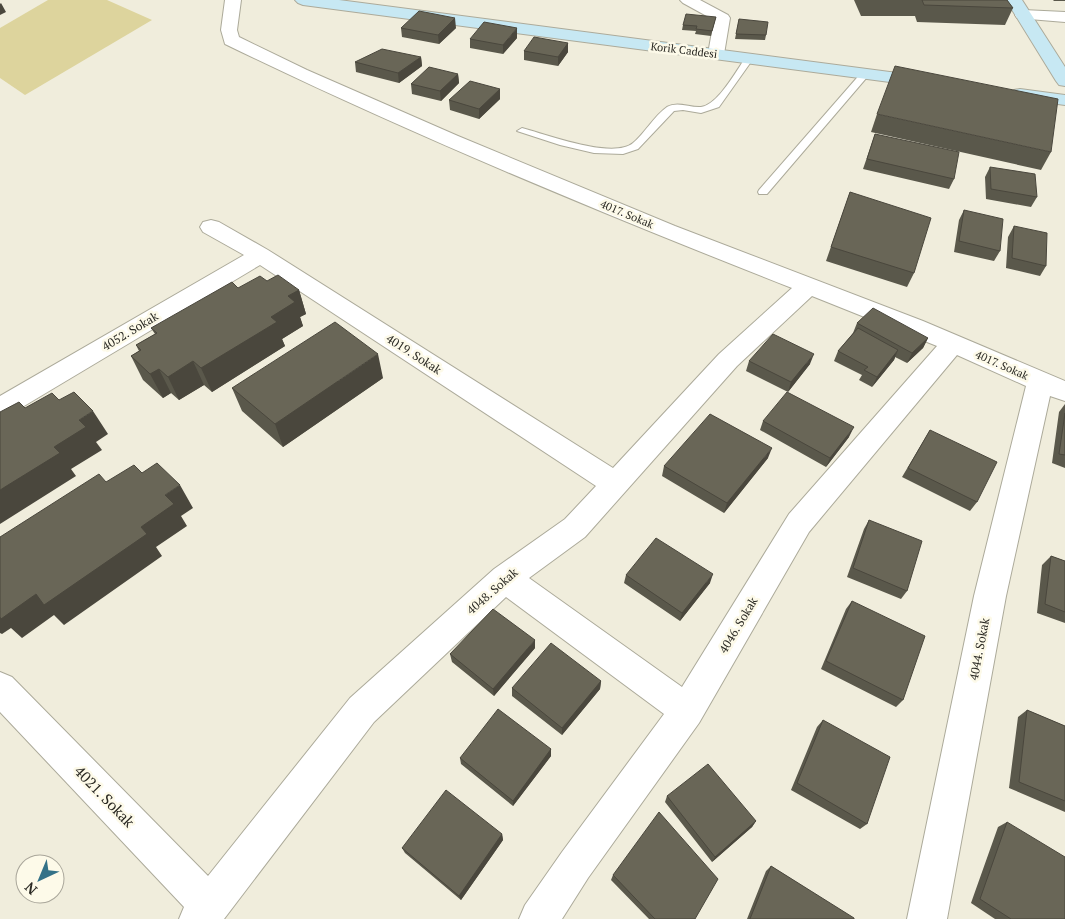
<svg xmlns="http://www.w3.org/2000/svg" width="1065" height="919" font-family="'PT Serif',serif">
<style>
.green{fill:#ddd49d}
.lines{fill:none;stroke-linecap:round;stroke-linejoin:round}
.lane-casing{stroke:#acaa9a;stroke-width:2}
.street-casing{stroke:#acaa9a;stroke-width:2}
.secondary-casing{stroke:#acaa9a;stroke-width:2}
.lane{fill:#fff;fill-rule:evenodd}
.street{fill:#fff;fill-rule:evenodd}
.secondary{fill:#c7e8f3;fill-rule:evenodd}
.wall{fill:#5a584b}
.shaded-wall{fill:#4a473d}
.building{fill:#696657;stroke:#4a473d}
.labels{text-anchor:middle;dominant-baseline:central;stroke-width:5;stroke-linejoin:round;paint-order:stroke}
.far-street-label{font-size:11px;fill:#2a2923;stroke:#fdfae9}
.street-label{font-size:12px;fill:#2a2923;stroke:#fdfae9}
.near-street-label{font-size:15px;fill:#2a2923;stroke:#fdfae9}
</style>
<rect width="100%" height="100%" fill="#f0eddc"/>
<path class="green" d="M48 0H107L152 20 25 95 0 78V28Z"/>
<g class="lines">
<defs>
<path id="lane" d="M746 57 753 59 719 107 701 113 683 110 674 111 638 149 623 154 594 153 560 145 517 131 522 128C545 134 613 160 633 143 645 133 654 116 667 107 678 101 690 108 701 107 718 105 736 71 746 57Z
M865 71 869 74 868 76 767 194H759L758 192 759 190 862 72Z"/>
<path id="street" d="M225 0H241L237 30 239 37 307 70 458 136 675 226 923 321 1065 381V401L1050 396 1006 596 947 919H907L974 596 1026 386 957 355 809 532 699 723 588 878 562 919H519L525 905 562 852 664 714 506 597 374 722 224 919H179L184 907 0 712V672L12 677 208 876 350 698 494 569 565 519 596 486 260 265 9 415 0 418V396L244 255 203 232 200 227 203 222 211 220 219 222 268 250 613 468 719 354 792 288C601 213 410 134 225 44L221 30ZM812 296 937 346 789 514 682 687 529 578 585 537 737 366Z
M680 0H700L728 15 730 18 724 54 722 58H710L708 54 714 20 683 3Z
M1023 10 1065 12V22L1017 18 1015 15 1017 12Z"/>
<path id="secondary" d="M295 0H339L928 77 934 78 937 82 934 86 928 87 303 5 298 3Z
M1006 0H1022L1065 67V86L1059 85 1056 81Z
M1020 89 1065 95V105L1014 98 1011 94 1014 90Z"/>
</defs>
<use href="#lane" class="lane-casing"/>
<use href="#street" class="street-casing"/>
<use href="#secondary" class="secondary-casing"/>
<use href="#lane" class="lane"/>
<use href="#street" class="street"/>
<use href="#secondary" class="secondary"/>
</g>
<path class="wall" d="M854 0H1007L1013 8 1005 25 917 22 915 16H861Z
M1053 0H1065V1H1054Z
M716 17 711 36 695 34 696 31 682 30 683 25Z
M739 19 766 35 765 40 735 39Z
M401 28H456L439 44 402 37Z
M517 38 503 54 470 48V39Z
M568 43V52L558 66 524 60V51Z
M421 57 422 66 399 83 356 72 355 62Z
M458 74 459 83 441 101 412 94 411 84Z
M500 89V99L479 119 450 110 449 100Z
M877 114 1051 152 1041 170 871 132Z
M875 134 954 179 949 189 863 169Z
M990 167 1037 197 1031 207 986 199 985 177Z
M850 192 914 273 907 287 826 261Z
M964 210 1000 251 994 261 954 252 959 220Z
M1014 226 1046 266 1040 276 1006 268 1008 237Z
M267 281 299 290 306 314 300 317 303 326 282 339 285 346 212 392 204 385 179 400 171 393 163 398 143 380 131 356 139 351 136 345 155 334 151 328 238 288Z
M857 323 928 338 923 348 907 363 895 357 894 360 872 387 859 380 862 375 834 361 838 351 853 333Z
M749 361 810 364 788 392 746 371Z
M383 378 283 447 242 411 232 388Z
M1065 404V468L1052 463 1059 412Z
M763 421 849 437 826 467 760 430Z
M930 430 977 502 970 511 902 477Z
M768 458 724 513 662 476 664 466Z
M869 520 907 591 901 599 847 577 864 529Z
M1051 556 1065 561V623L1037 613 1042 565Z
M626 575 710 583 680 621 624 583Z
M852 601 903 700 896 707 821 669 846 609Z
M535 648 494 696 452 662 450 654Z
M601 681 600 689 562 735 512 696V688Z
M1027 710 1065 726V812L1009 788 1018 717Z
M823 720 867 824 860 829 791 790 817 727Z
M551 749V756L513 806 461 764 460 758Z
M667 796 756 821 752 827 712 862 665 802Z
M1007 822 1065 919H995L971 903 998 827Z
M502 834 503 840 461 900 405 853 402 848Z
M771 866 854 919H747L766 871Z
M613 875 695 919H649L611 880Z"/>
<path class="shaded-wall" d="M1 3 6 12 0 15V4Z
M455 18 456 28 439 44 438 35Z
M517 28V38L503 54V45Z
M568 43V52L558 66V57Z
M421 57 422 66 399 83 398 73Z
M458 74 459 83 441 101 440 91Z
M500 89V99L479 119V109Z
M299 290 306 314 300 317 303 326 282 339 285 346 212 392 201 368 271 317 288 296Z
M928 338 923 348 907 363 912 353Z
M898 350 894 360 872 387 877 377Z
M378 354 383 378 283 447 275 424Z
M814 354 810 364 788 392 791 382Z
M193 361 204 385 179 400 168 377Z
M159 369 171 393 163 398 150 374Z
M93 411 108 434 96 442 102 450 71 469 76 476 0 524V490L54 447 79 420Z
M854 427 849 437 826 467 830 458Z
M772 448 768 458 724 513 727 503Z
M180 485 193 508 181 516 187 526 156 547 162 556 64 625 54 615 22 638 11 628 2 634 0 633V614L36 594 141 527 165 495Z
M713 574 710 583 680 621 682 613Z
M535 640V648L494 696 493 689Z
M601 681 600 689 562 735V728Z
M551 749V756L513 806V801Z
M756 821 752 827 712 862 715 857Z
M502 834 503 840 461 900 459 896Z"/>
<path class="building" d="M922 0H1007L1013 8 924 5Z
M419 11 455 18 438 35 401 28Z
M686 14 716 17 712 31 696 29 697 26 683 25Z
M739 19 768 22 766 35 736 34Z
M484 22 517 28 503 45 470 39Z
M534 37 568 43 558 57 524 51Z
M382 49 421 57 398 73 355 62Z
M895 66 1058 99 1051 152 877 114Z
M429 67 458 74 440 91 411 84Z
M470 81 500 89 479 109 449 100Z
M875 134 959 152 954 179 867 159Z
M990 167 1035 174 1037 197 991 189Z
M850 192 931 218 914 273 831 247Z
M964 210 1003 219 1000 251 959 241Z
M1014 226 1047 233 1046 266 1012 258Z
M278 275 299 290 288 296 295 302 271 317 277 322 201 368 193 361 168 377 159 369 150 374 131 356 141 350 136 345 157 333 151 328 232 282 238 288 260 276 267 281Z
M873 308 928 338 912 353 857 323Z
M335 322 378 354 275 424 232 388Z
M858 328 898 350 877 377 864 370 868 367 838 351Z
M773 334 814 354 791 382 749 361Z
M74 392 93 411 79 420 86 427 54 447 60 453 0 490V412L19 402 25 408 52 393 59 400Z
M787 392 854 427 830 458 763 421Z
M1065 413V455L1059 454Z
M710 414 772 448 727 503 664 466Z
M930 430 997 462 977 502 908 468Z
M157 463 180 485 165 495 174 504 141 527 147 534 44 605 36 594 1 619 0 617V537L99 474 106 482 134 465 142 473Z
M869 520 922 541 907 591 853 568Z
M656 538 713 574 682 613 626 575Z
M1051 556 1065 561V612L1045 604Z
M852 601 925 636 903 700 826 661Z
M493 609 535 640 493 689 450 654Z
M551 643 601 681 562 728 512 688Z
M498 709 551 749 513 801 460 758Z
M1027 710 1065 726V801L1019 782Z
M823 720 890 757 867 824 797 783Z
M708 764 756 821 715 857 667 796Z
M446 790 502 834 459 896 402 848Z
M659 812 718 879 695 919H655L613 875Z
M1007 822 1065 857V919H1011L980 899Z
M771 866 854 918V919H750Z"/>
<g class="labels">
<g class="far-street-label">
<text transform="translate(684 50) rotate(7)">Korik Caddesi</text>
<text transform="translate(627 214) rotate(23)">4017. Sokak</text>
<text transform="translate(1002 365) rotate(24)">4017. Sokak</text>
</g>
<g class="street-label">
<text transform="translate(130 331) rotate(-31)">4052. Sokak</text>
<text transform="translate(414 354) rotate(33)">4019. Sokak</text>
<text transform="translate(492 591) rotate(-41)">4048. Sokak</text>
<text transform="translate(738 625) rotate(-59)">4046. Sokak</text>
<text transform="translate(979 649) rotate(-79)">4044. Sokak</text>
</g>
<g class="near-street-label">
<text transform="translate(105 796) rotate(46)">4021. Sokak</text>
</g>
</g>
<g transform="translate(40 879) rotate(224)"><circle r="24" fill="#fdfae9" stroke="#a9a69a"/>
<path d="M0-4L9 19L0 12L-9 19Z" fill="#347288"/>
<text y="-8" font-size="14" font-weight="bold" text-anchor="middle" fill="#2a2923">N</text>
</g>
</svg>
